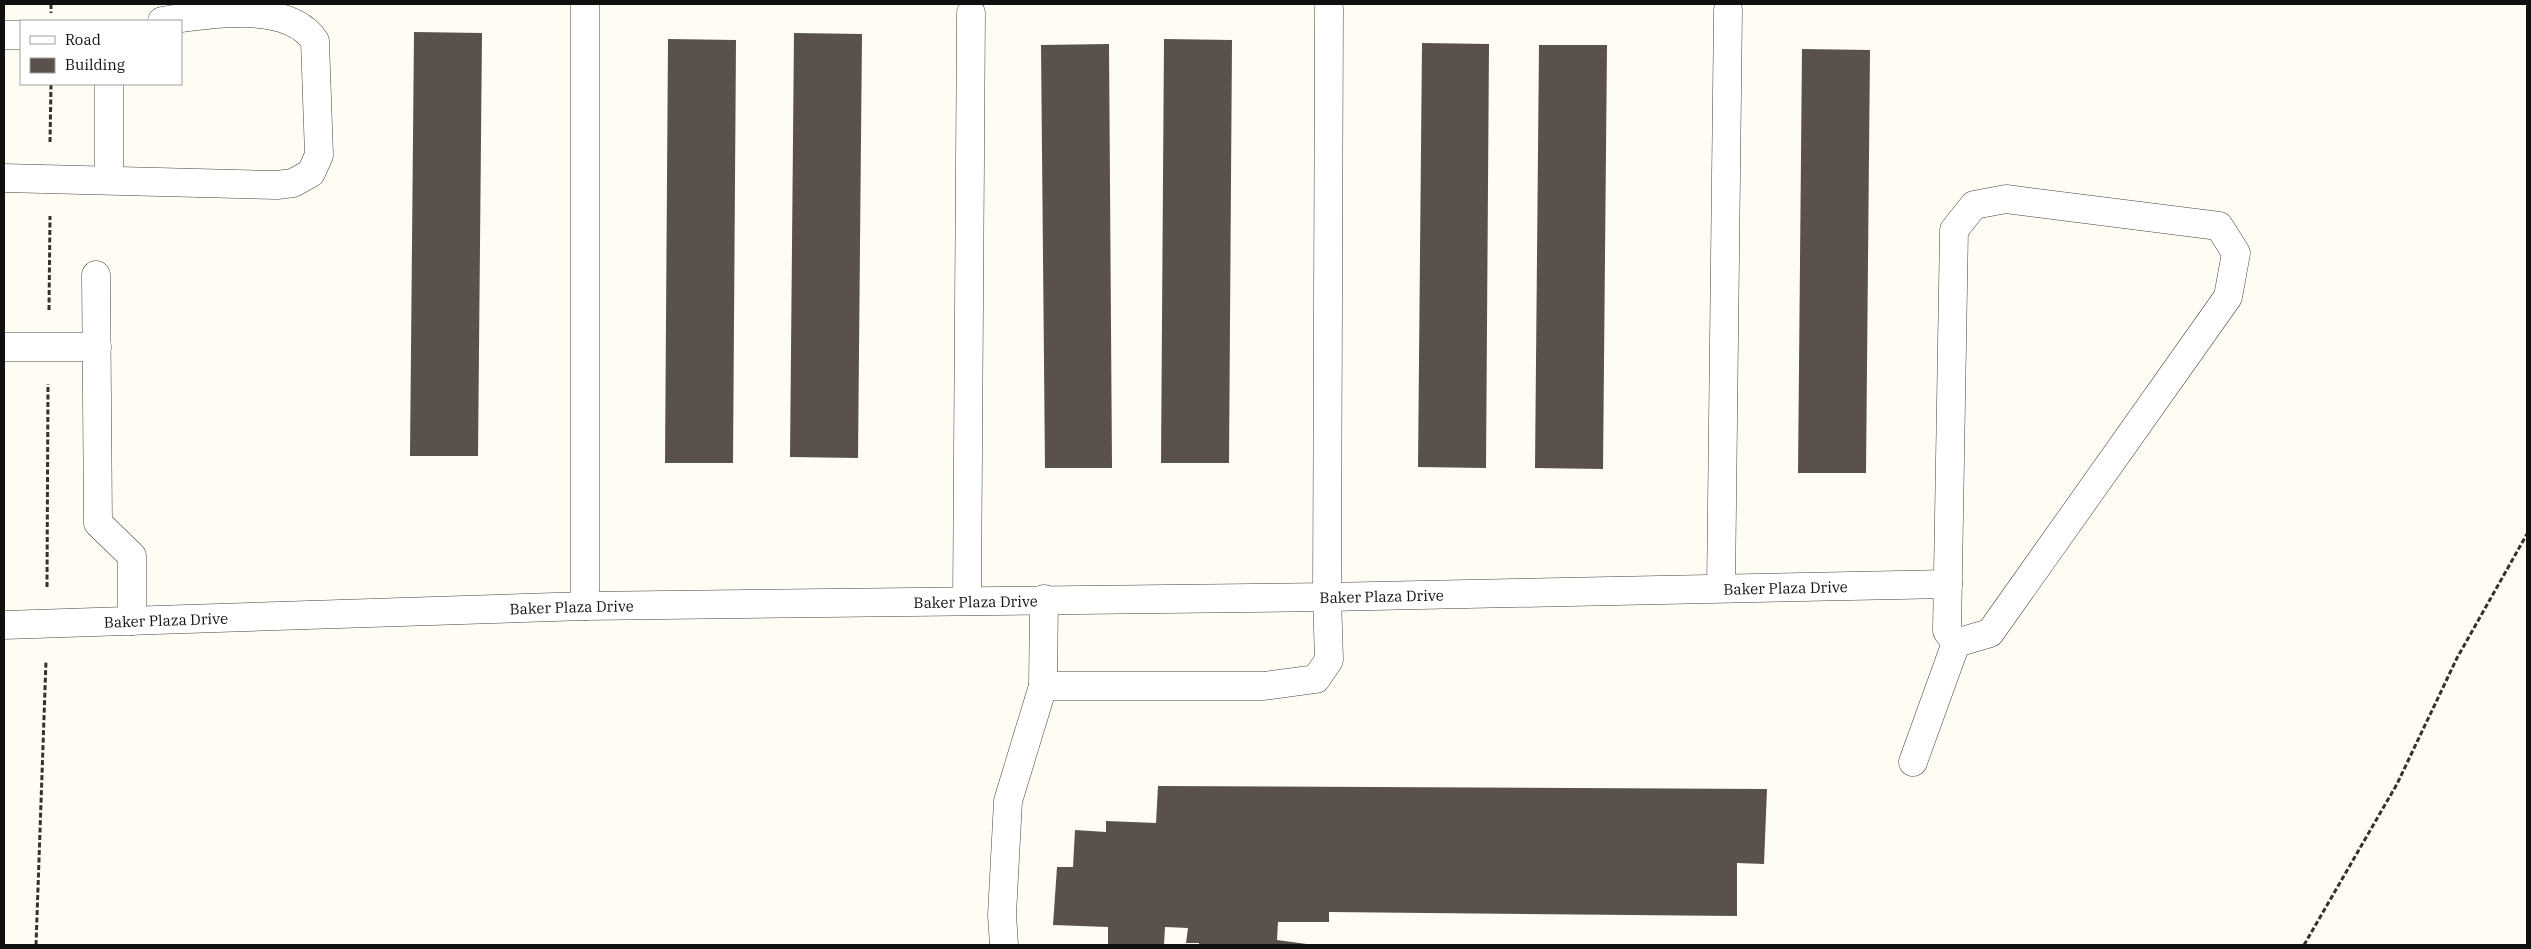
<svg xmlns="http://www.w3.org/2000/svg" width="2531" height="949" font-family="'IBM Plex Serif',serif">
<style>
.building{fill:#5a504c}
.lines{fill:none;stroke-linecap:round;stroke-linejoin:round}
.minor-casing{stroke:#434343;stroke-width:29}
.path{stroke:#323232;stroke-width:3;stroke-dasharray:5 2.5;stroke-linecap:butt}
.minor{stroke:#fff;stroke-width:28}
.labels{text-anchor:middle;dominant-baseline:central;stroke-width:5;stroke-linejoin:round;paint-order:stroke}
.street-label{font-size:15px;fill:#101010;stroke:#fff}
</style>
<rect width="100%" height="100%" fill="#fffcf4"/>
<path class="building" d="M414 32 482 33 478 456H410Z
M794 33 862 34 858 458 790 457Z
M668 39 736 40 733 463H665Z
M1164 39 1232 40 1229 463H1161Z
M1422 43 1489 44 1486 468 1418 467Z
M1109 44 1112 468H1045L1041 45Z
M1539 45H1607L1603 469 1535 468Z
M1802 49 1870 50 1866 473H1798Z
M1158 786 1767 789 1764 864 1737 863V916L1329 912V922H1278L1277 940 1314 945H1199V943H1186L1188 928 1165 927 1164 945H1108V927L1053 925 1057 867H1073L1075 830 1106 832V821L1156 823Z"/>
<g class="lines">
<defs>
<g id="minor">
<path d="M4 35H21"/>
<path d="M4 178 277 185 293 183 311 173 319 155 315 41C288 0 205 14 162 21"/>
<path d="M109 180V84"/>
<path d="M2006 199 2219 226 2236 253 2228 297 1990 633 1956 643 1947 631 1954 230 1974 205Z"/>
<path d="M96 275 98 523 132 556V621"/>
<path d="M4 347H97"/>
<path d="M1721 588 1728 10"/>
<path d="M967 600 971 13"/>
<path d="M585 606V4"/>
<path id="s1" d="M4 625 585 606 1327 597 1948 584"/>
<path d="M1043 686 1044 599"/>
<path d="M1913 762 1956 643"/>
<path d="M1004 945 1002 915 1008 801 1043 686H1264L1316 679 1329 660 1327 597 1329 8"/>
</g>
</defs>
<use href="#minor" class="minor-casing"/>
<path class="path" d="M51 4V13
M50 142 51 84
M49 310 50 216
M47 587 48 384
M36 945 46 661
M2304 945 2397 784 2457 658 2527 534"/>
<use href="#minor" class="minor"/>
</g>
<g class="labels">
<g class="street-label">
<text stroke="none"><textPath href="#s1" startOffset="1782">Baker Plaza Drive</textPath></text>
<text stroke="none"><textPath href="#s1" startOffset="1378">Baker Plaza Drive</textPath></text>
<text stroke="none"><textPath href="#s1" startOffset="972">Baker Plaza Drive</textPath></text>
<text stroke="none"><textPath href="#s1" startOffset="568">Baker Plaza Drive</textPath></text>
<text stroke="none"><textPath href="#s1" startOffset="162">Baker Plaza Drive</textPath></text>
</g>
</g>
<rect width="2531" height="949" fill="none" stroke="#101010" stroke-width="10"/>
<rect x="20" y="20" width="162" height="65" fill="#ffffff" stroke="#9f9f9f"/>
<rect x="30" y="36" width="25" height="8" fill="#ffffff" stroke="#9f9f9f"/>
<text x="65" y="45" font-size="15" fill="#101010">Road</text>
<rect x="30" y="58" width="25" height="15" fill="#5a504c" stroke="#9f9f9f"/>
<text x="65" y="70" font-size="15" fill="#101010">Building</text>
</svg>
